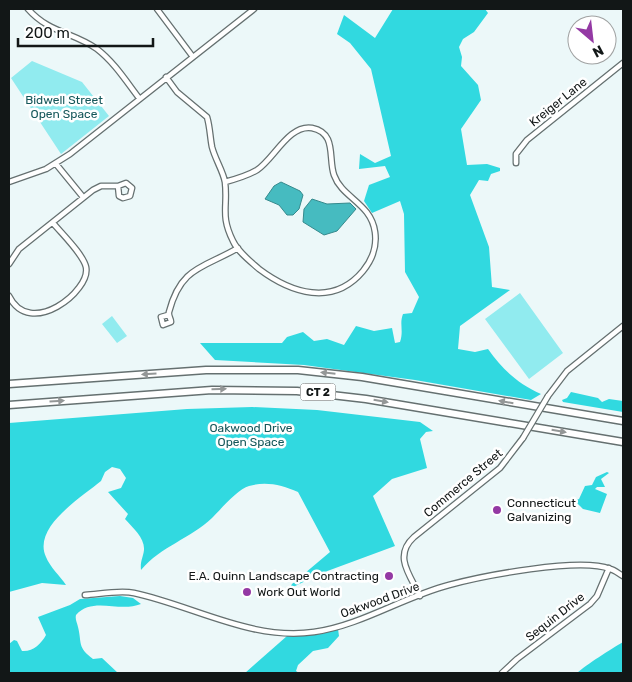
<svg xmlns="http://www.w3.org/2000/svg" width="632" height="682" font-family="Rubik,sans-serif">
<style>
.green{fill:#91ebef}
.forest{fill:#31d9e0}
.water{fill:#46bbc0;stroke:#368a8d}
.lines{fill:none;stroke-linecap:round;stroke-linejoin:round}
.minor-casing{stroke:#657070;stroke-width:7}
.highway-casing{stroke:#657070;stroke-width:9}
.minor{stroke:#fff;stroke-width:4.5}
.highway{stroke:#fff;stroke-width:6}
.minor-bridge-casing{stroke:#657070;stroke-width:7;stroke-linecap:butt}
.minor-bridge{stroke:#fff;stroke-width:4.5}
.oneway{fill:#949797}
.poi-dot{fill:#9439a4;stroke:#fff;stroke-width:2}
.labels{text-anchor:middle;dominant-baseline:central;stroke-width:5;stroke-linejoin:round;paint-order:stroke}
.shield{fill:#fff;stroke:#595d5d;stroke-width:1}
.shield-label{font-size:11px;font-weight:bold;fill:#121717}
.park-label{font-size:12px;fill:#15575a;stroke:#fff}
.street-label{font-size:12px;fill:#121717;stroke:#fff}
.poi-label{font-size:12px;fill:#121717;stroke:#fff;text-anchor:start}
</style>
<rect width="100%" height="100%" fill="#ecf8f9"/>
<path class="green" d="M32 61 82 82 109 116 61 154 11 78Z
M520 293 563 353 529 379 485 319Z
M112 316 127 336 117 343 102 324Z"/>
<path class="forest" d="M393 9H485L488 13 474 32 463 39 459 47 462 57 461 66 478 85 481 100 461 129 467 165 487 164 500 168V171L491 174 488 181 479 180 470 195 489 247 492 287 510 290 460 326 458 349 475 352 488 349C503 370 517 383 541 394L531 400 415 380 304 365 215 360 200 343H282L287 337 303 332 314 341 327 339 344 345 356 326 374 331 392 328 395 343 400 342C404 330 399 324 403 314L412 313 419 297 405 272 404 214 400 201 372 213 364 201 369 185 390 177 385 166 359 169 360 154 375 163 391 156 371 69 350 43 337 34 344 15 375 38Z
M571 392 598 398 602 402 609 399 623 401V412L563 402 562 400 567 398Z
M252 407 317 410 420 422 433 431 426 432 420 439 427 468 392 479 373 496 395 546 322 573 289 589 292 584 330 552 298 492C282 485 266 481 249 486 238 489 220 510 212 518 190 539 161 546 141 570 140 561 143 558 144 550 145 538 133 528 125 519L128 514 108 492 121 488 126 478 120 469 112 467 105 472 101 481C82 497 32 527 46 557 50 567 60 576 66 585L42 583 9 592V423L187 409Z
M607 472 609 473 601 479 605 487H597L595 489 607 494 600 513 583 509 577 503 571 507 573 501 579 499 585 486 592 485 596 477Z
M120 596 133 598 141 604C119 613 93 596 76 615 75 620 77 622 78 627 82 643 77 647 93 659L102 658 118 673H9V644L14 640 17 641 22 651C33 652 41 644 46 635L38 617 70 605 80 599Z
M338 629 339 636 328 648 313 651 298 665 296 671 299 673H245L287 636 321 634Z
M623 642V673H577C586 665 611 649 623 642Z"/>
<path class="water" d="M281 182 300 191 303 195 299 209 293 215H287L279 205 265 199 274 186Z
M312 199 327 204 350 203 356 209 337 231 324 235 303 222 304 209Z"/>
<g class="lines">
<defs>
<path id="minor" d="M28 9C49 33 73 32 97 49 114 62 126 81 139 98
M157 9 193 57
M166 77 177 92 207 117C210 127 210 137 212 147 215 159 223 171 225 182 228 207 220 215 233 241 238 252 250 261 259 269 291 293 333 307 363 271 372 260 377 246 375 232 371 203 342 198 334 175 328 158 337 133 312 128 289 124 274 159 257 170 247 176 236 179 225 182
M516 163V154L527 140 623 63
M56 164 83 197
M9 182 46 169 70 154 254 9
M9 264 19 249 93 190 101 186H118L126 183 132 188 130 196 123 198 119 196 118 186
M9 296C30 339 91 291 86 267 83 254 62 234 53 223
M168 315 161 317 163 325 171 322C171 318 168 316 169 312 181 266 204 268 238 248
M548 396 567 371 623 326
M85 595C100 594 120 590 134 593 194 606 252 641 314 632 362 625 403 597 449 585 482 576 580 557 610 569 615 570 619 574 623 576
M420 596C410 575 393 556 414 537L500 468 523 438
M502 673 517 659 590 604 597 596 609 568"/>
<path id="highway" d="M9 384 206 370H298L362 377 623 421
M9 405 212 390 297 391 366 399 623 442"/>
</defs>
<use href="#minor" class="minor-casing"/>
<use href="#highway" class="highway-casing"/>
<use href="#minor" class="minor"/>
<use href="#highway" class="highway"/>
<defs>
<path id="minor-bridge" d="M523 438 548 396"/>
</defs>
<use href="#minor-bridge" class="minor-bridge-casing"/>
<use href="#minor-bridge" class="minor-bridge"/>
</g>
<defs><path id="oneway-solid" d="M-6-.8H1V-3.2L6.5 0L1 3.2V.8H-6Z" transform="scale(1.25)"/></defs>
<g class="oneway">
<use href="#oneway-solid" transform="translate(328 373) rotate(-174)"/>
<use href="#oneway-solid" transform="translate(149 374) rotate(176)"/>
<use href="#oneway-solid" transform="translate(219 389) rotate(-2)"/>
<use href="#oneway-solid" transform="translate(57 401) rotate(-4)"/>
<use href="#oneway-solid" transform="translate(381 401) rotate(10)"/>
<use href="#oneway-solid" transform="translate(506 402) rotate(-170)"/>
<use href="#oneway-solid" transform="translate(559 431) rotate(10)"/>
</g>
<g class="poi-dot">
<circle cx="497" cy="510" r="5"/>
<circle cx="389" cy="576" r="5"/>
<circle cx="247" cy="592" r="5"/>
</g>
<g class="labels">
<rect class="shield" x="300.5" y="383.5" width="35" height="17" rx="4"/>
<g class="shield-label">
<text x="318" y="392">CT 2</text>
</g>
<g class="park-label">
<text x="64" y="100">Bidwell Street<tspan x="64" dy="14">Open Space</tspan></text>
<text x="251" y="428">Oakwood Drive<tspan x="251" dy="14">Open Space</tspan></text>
</g>
<g class="street-label">
<text transform="translate(558 102) rotate(-39)">Kreiger Lane</text>
<text transform="translate(463 483) rotate(-40)">Commerce Street</text>
<text transform="translate(380 600) rotate(-20)">Oakwood Drive</text>
<text transform="translate(555 617) rotate(-38)">Sequin Drive</text>
</g>
<g class="poi-label">
<text x="507" y="503">Connecticut<tspan x="507" dy="14">Galvanizing</tspan></text>
<text x="379" y="576" text-anchor="end">E.A. Quinn Landscape Contracting</text>
<text x="257" y="592">Work Out World</text>
</g>
</g>
<rect width="632" height="682" fill="none" stroke="#121717" stroke-width="20"/>
<g transform="translate(592 40) rotate(152)"><circle r="24" fill="#ffffff" stroke="#a0a2a2"/>
<path d="M0-4L9 19L0 12L-9 19Z" fill="#9439a4"/>
<text y="-8" font-size="14" font-weight="bold" text-anchor="middle" fill="#121717">N</text>
</g>
<path d="M18 38v8h135v-8" fill="none" stroke="#121717" stroke-width="2.5"/>
<text x="25" y="38" font-size="15" fill="#121717" stroke="#ffffff" stroke-width="4" paint-order="stroke">200 m</text>
</svg>
